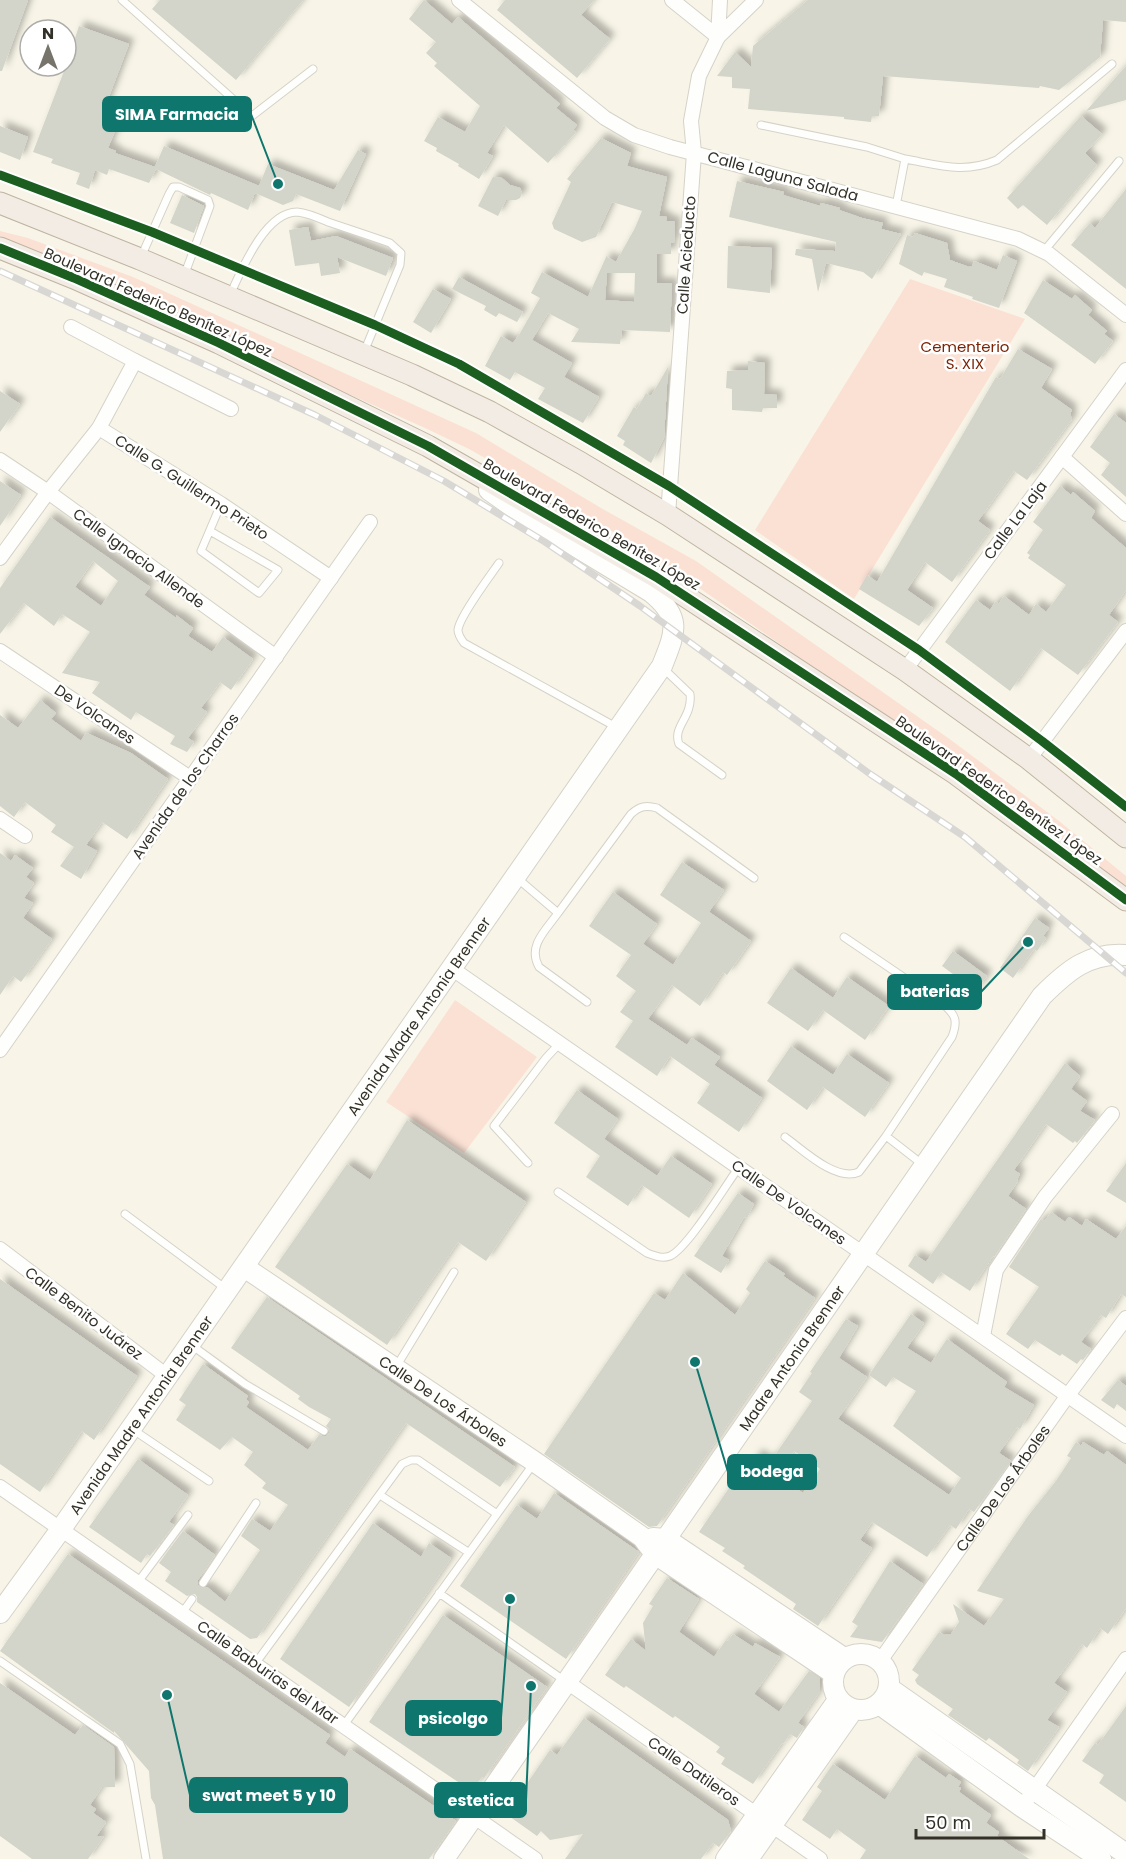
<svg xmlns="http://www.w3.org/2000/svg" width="1126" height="1859" font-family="Poppins,sans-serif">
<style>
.green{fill:#fbe1d4}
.building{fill:#d3d4ca;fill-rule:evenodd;filter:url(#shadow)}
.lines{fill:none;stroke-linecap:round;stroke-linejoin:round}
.lane-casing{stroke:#d5d2c8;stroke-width:9}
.street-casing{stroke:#d5d2c8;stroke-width:16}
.secondary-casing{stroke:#d5d2c8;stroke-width:22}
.primary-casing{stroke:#bfb4a2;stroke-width:23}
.lane{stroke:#fefefc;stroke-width:7}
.street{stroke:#fefefc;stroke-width:14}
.secondary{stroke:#fefefc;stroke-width:20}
.primary{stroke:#f2ece4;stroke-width:21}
.rail-casing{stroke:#d8d7d4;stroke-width:7}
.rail{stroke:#fff;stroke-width:4.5;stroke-dasharray:14;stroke-linecap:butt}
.cycleway-casing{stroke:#fff;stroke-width:13}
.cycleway{stroke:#1b5e20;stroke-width:9}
.labels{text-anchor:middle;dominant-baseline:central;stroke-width:5;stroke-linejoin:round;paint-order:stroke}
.street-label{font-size:15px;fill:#323027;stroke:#fff}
.park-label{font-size:15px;fill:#7b2304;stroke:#fff}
.leader{fill:none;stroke:#0f766e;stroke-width:2}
.callout-dot{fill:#0f766e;stroke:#fff;stroke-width:2}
.callout{fill:#0f766e;stroke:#0f766e;stroke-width:2}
.callout-label{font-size:16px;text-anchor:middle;font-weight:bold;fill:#fff}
</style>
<defs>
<filter id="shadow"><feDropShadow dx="5.5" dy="-5.5" stdDeviation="3" flood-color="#0004"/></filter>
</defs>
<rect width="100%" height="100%" fill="#f8f5e8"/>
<path class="green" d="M0 231 28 238 133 277 476 433 601 508 696 561 951 740 1059 821 1126 876V894L970 776 685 578 596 521 469 449 425 428 274 361 56 259 0 236Z
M910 279 1025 319 854 599 755 530Z
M455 1000 537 1057 464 1153 386 1102Z"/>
<path class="building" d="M0 0H28L2 71H0Z
M160 0H303L236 80 152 9Z
M424 0 452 24 458 17 560 104 556 108 577 125 573 130 576 132 548 163 504 125 487 153 493 156 479 179 458 166 459 164 436 151 437 148 424 141 438 117 465 132 480 106 434 66 437 63 426 53 436 42 409 19Z
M505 0H594L581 15 610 39 577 78 497 10Z
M808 0H1126V22L1103 20 1100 57 1059 90 1040 86 1039 88 883 76 879 116H872L871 122 844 119V117L748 109 750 89 732 88V77L717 76 735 52 751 67 753 46Z
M79 26 129 44 105 107 122 114 108 148 116 151 115 153 155 167 164 146 259 186 268 164 334 190 358 150 366 154 340 211 296 194 293 201 283 205 255 193 248 210 211 193 210 195 156 169 149 183 109 169 107 175 95 170 89 189 76 184 80 173 51 163 53 159 33 152 66 66Z
M1126 66V100L1086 111Z
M1081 116 1102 134 1085 153 1097 165 1047 225 1023 205 1018 209 1007 198Z
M0 126 28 137 20 160 0 152Z
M601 138 631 153 627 166 667 177 659 216 667 217 666 221H675L674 243H671V254H657V283H672L670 332 622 330 620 344 571 342 579 329 548 313 532 340 572 363 564 377 599 397 583 423 538 399 545 388 515 372 510 380 485 366 501 336 513 343 519 335 540 298 531 293 542 272 588 297 607 255V257L616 262 635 228 642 211 612 202 596 237 582 242 554 229 552 223 571 182 567 179ZM607 273H635L634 302 605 300Z
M493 177 502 178 510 185 520 188 522 193 520 198 516 200H506L498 216 478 206Z
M737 181 784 192 783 195 820 206 821 203 840 208 839 210 862 218 883 223 881 229 901 234 872 279 863 272 826 263 818 292 812 259 795 255 796 249 835 251 836 242 729 217Z
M1126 189V289L1071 245 1090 223 1095 228Z
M182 195 204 206 194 233 170 223Z
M308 227 311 241 336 236 393 258 386 276 337 257 340 273 321 276 319 263 295 266 289 230Z
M915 233 947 243 950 260 969 267 972 266 974 261 997 270 1003 255 1017 261 999 308 972 299 973 297 944 287 947 279 924 272 922 276 899 264 907 235 913 237Z
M728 246 772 248 770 293 727 288Z
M459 277 523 312 517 322 499 313 496 317 484 310 486 306 452 289Z
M1043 280 1072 299 1075 295 1092 310 1088 315 1107 331 1104 334 1113 341 1095 364 1024 313Z
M433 289 451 299 431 333 413 322Z
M1018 349 1052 369 1041 388 1072 410 1070 414 1072 419 1027 480 1014 471 978 521 990 530 952 582 925 562 907 590 933 608 919 626 859 589 867 575 877 582 996 377 1000 379Z
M748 361 765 363 764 394 777 395V408H763L762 412 732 410V389L726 388 727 371 748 370Z
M668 367 664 438 651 463 623 445 625 441 617 436 634 407 637 409 646 393 651 396Z
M0 391 20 404 0 432Z
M1114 414 1126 423V497L1101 475 1110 463 1090 447Z
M0 481 21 495 0 526Z
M1060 486 1071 495 1073 492 1095 511 1091 518 1126 548V590L1109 615 1118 622 1078 675 1041 648 1010 691 945 642 976 600 990 610 996 601 999 604 1004 596 1029 615 1036 604 1046 612 1050 607 1066 585 1028 558 1030 555 1027 553 1043 530 1033 522Z
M50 517 150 587 144 595 176 618V615L193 628 188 636 212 652 223 637 253 659 231 690 220 682 201 708 207 712 188 738 194 742 187 752 170 744 175 736 136 712 131 720 92 693 100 682 62 673 90 632 62 614 54 626 24 603 0 634V588ZM93 561 118 581 101 606 75 587Z
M40 700 56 713 51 719 81 741 86 733 89 734 131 753 168 779 127 839 102 822 86 845 97 851 81 879 60 866 74 847 51 832 56 825 25 802 14 817 0 806V715L18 728Z
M0 853 11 861 15 855 33 868 26 877 34 883 24 898 33 903 23 918 52 939 21 982 13 976 0 995Z
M682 862 724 890 709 912 751 941 727 975 723 972 700 1006 672 985 648 1019 687 1045 692 1038 720 1057 714 1065 762 1098 739 1132 697 1103 710 1084 670 1056 657 1076 615 1047 633 1021 620 1012 636 991 616 976 631 955 589 926 613 892 657 924 643 944 673 965 701 923 660 895Z
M1035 918 1049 928 1043 936 1046 938 1037 951 1034 949 1013 978 1000 968Z
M953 951 987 976 976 991 942 966Z
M791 968 833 998 847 977 889 1006 865 1040 823 1010 808 1031 767 1003Z
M791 1046 833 1075 847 1054 889 1083 865 1117 823 1087 807 1110 767 1081Z
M1065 1063 1080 1076 1071 1089 1087 1101 1080 1111 1095 1120 1077 1143 1075 1141 1073 1143 1046 1124 1014 1170 1020 1174 1017 1180 1018 1181 1008 1196 1026 1209 994 1257 993 1256 970 1291 941 1272 933 1284 908 1266 915 1255 926 1262Z
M577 1090 618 1119 604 1139 657 1176 671 1156 712 1184 689 1218 642 1185 628 1206 586 1177 600 1156 554 1123Z
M407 1120 526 1202 486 1261 458 1242 387 1345 275 1267 347 1164 370 1180Z
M1126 1163V1203L1106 1191Z
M738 1193 754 1204 747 1218 744 1217 722 1256 729 1260 721 1273 694 1256Z
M1051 1212 1065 1222 1069 1217 1082 1226 1086 1219 1116 1239 1126 1226V1297L1121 1294 1106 1318 1101 1315 1081 1342 1091 1349 1083 1360 1081 1359 1077 1364 1062 1354 1060 1356 1035 1340 1028 1349 1006 1334 1039 1287 1009 1267 1041 1219 1045 1221Z
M765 1261 785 1274 783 1276 815 1298 657 1526 649 1527 544 1454 654 1293 665 1300 683 1273 735 1315 750 1293 746 1289Z
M0 1279 137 1376 94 1440 82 1431 40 1492 0 1464Z
M267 1297 515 1467 500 1487 406 1423 257 1638 250 1639 197 1602V1597L195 1594 187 1596 165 1581 171 1572 159 1563 183 1531 215 1555 198 1580V1585L202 1588 207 1587 225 1602 260 1550 241 1536 252 1519 270 1531 288 1505 262 1488 266 1483 244 1465 253 1452 232 1437 220 1450 176 1420 186 1405 179 1400 203 1364 248 1396 246 1399 249 1402 246 1407 308 1450 319 1435 325 1437 329 1433V1429L326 1426 331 1419 309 1407 298 1399 300 1396 231 1348Z
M911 1314 924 1323 907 1348 931 1363 947 1339 1007 1382 1004 1387 1034 1405 1020 1429 1017 1427 999 1453 1011 1461 974 1512 969 1509 956 1529 950 1525 927 1557 872 1522 860 1540 872 1548 818 1626 793 1609 796 1604 743 1568 745 1566 722 1551 725 1548 699 1532 740 1472 744 1474 757 1454 769 1462 771 1457 773 1458 812 1401 799 1392 812 1373 810 1372 846 1319 858 1326 839 1358 867 1377 838 1419 949 1495 961 1478 893 1426 916 1391 893 1377 886 1387 869 1375ZM794 1451 820 1469 803 1493 777 1476Z
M1118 1380 1126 1386V1411L1117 1404 1114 1409 1101 1400Z
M1076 1442 1081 1446 1083 1442 1104 1455 1107 1451 1126 1465V1608L1108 1634 1100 1628 1087 1648 1082 1644 1054 1683 1067 1692 1047 1720 1059 1727 1028 1771 1017 1763 1019 1760 989 1738 986 1741 948 1715 953 1709 917 1684 915 1680 919 1675 912 1670 939 1632 944 1635 951 1634 959 1622 953 1604 984 1626 1004 1599 977 1591 1028 1516 1056 1481 1071 1458 1067 1456Z
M138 1459 188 1495 169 1522 174 1525 150 1556 147 1554 141 1563 89 1527Z
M554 1493 639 1552 566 1659 460 1586 517 1505 537 1519Z
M373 1523 421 1557 429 1543 451 1558 349 1707 280 1659Z
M68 1554 330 1735 325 1743 345 1757 350 1749 456 1821 429 1859H163L155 1805 151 1798 149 1771 114 1731V1733L0 1651Z
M890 1561 923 1584 882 1642 850 1637 858 1626 852 1622Z
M667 1578 699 1599 679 1632 714 1657 726 1640 728 1641 733 1634 753 1647 755 1643 780 1657 754 1694 779 1712 809 1671 820 1678V1691L798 1723 804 1727 797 1738 790 1734 783 1744 782 1743 753 1784 721 1764 725 1758 716 1752 720 1747 675 1716 673 1718 626 1686 624 1688 605 1675 631 1639 646 1651 643 1623 653 1606 649 1604Z
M443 1615 547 1687 484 1778 482 1777 474 1787 464 1786 369 1722Z
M0 1683 75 1735 83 1725 114 1747 115 1787H102L90 1805 96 1809 93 1813 106 1822 96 1837 104 1836 88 1859H32L0 1836Z
M1126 1706V1802L1099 1783 1104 1775 1082 1761 1095 1743 1098 1745Z
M584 1718 728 1820 731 1831 719 1847 713 1843 701 1859H565L583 1834 550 1840 541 1831 537 1836 506 1814 550 1750 557 1755Z
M915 1756 946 1778 949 1774 961 1782 958 1787 961 1788 959 1792 991 1815 986 1823 999 1832 997 1836 1029 1859H860L866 1850 837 1829 830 1839 802 1820 822 1791 817 1787 833 1764 885 1800Z"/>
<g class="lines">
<defs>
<path id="lane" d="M122 0 252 116 313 69
M761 125 867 147 905 159 896 206
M905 159C939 165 964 174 997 160L1112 64
M1044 251 1119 161
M141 257 169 194 173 187H179L208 200 210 206 184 276
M230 295C241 271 265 212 297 212 308 213 319 218 328 222 349 229 370 236 390 243L401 253 400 265 364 352
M210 531 278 570 259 593 201 551 221 504
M499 563C490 576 459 617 458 630 458 635 461 639 464 643L616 727
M663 668 690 694C693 717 672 727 679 744L722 775
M517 878 558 913 631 814C640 806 646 805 657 808L754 878
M558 913C546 930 527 946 539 967L587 1002
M844 937 943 1004C956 1015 958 1021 952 1037L886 1136 922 1164
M785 1137C803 1150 836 1182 859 1172L886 1136
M528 1163 494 1126 546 1058 560 1043
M558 1192 647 1253C655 1256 662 1259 670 1256 687 1249 726 1185 739 1167
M125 1214 226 1289
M190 1344 245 1384 324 1431
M396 1367 454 1272
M132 1429 209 1481
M380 1495 468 1552
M138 1582 188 1515
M203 1583 256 1503
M439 1593 565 1681
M182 1613 192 1599
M0 1661 120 1744 130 1764 146 1859
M255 1664 402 1464 411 1460H418L497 1514
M344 1725 534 1463"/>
<g id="street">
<path d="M459 0 605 118 634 135 670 147 1018 239 1049 254 1126 315"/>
<path d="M672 0 718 37 756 0"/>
<path d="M71 327 135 361"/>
<path d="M99 428 221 504 331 578"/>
<path d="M1062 457 1126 514"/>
<path d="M0 460 48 492 276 657"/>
<path d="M668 515 694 153 691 121 699 76 718 37 720 0"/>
<path d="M0 558 48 492 99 428 135 361 231 409"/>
<path d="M0 651 190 778"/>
<path d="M905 670 1126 370"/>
<path d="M1029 759 1126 631"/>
<path d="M0 819 25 836"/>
<path d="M451 968 1126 1436"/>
<path d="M0 1050 370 522"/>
<path d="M0 1249 167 1376"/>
<path d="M983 1336 996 1270 1045 1197 1112 1114"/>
<path d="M0 1487 535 1859"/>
<path id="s1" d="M880 1661 1068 1395 1126 1318"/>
<path d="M567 1682 820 1859"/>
<path d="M1022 1807 1126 1659"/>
</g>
<g id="secondary">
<path id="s2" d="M244 1267 535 1462 642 1537 655 1554 833 1673"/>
<path d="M653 1538 666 1539 844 1658"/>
<path id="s3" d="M0 1613 61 1529 662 666C675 633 683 618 651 592L527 517 489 490"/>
<circle cx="861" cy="1682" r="28"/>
<path d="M889 1688 1126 1854"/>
<path d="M879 1704 1022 1807 1101 1859"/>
<path id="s4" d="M444 1859 1042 996C1067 971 1089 952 1126 955"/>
<path d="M726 1859 838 1700"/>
<path d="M748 1859 853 1710"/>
</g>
<path id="primary" d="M0 203 140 259 412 375 490 412 581 463 668 515 905 670 1029 759 1126 837
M0 248 74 278 219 343 428 446 656 577 956 774 1126 900"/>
</defs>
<use href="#lane" class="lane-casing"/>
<use href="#street" class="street-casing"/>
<use href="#secondary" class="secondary-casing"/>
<use href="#primary" class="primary-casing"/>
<use href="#lane" class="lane"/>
<use href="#street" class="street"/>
<use href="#secondary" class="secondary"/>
<use href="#primary" class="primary"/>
<defs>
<path id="rail" d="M0 271 315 415 444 481 545 542 640 606 870 774 965 837 1126 973"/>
</defs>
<use href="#rail" class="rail-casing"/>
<use href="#rail" class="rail"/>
<defs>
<path id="cycleway" d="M0 175 152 232 375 325 459 364 669 486 919 650 1042 741 1126 807
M0 248 74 278 219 343 428 446 656 577 956 774 1126 900"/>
</defs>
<use href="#cycleway" class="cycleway-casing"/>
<use href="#cycleway" class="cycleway"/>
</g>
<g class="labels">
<g class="street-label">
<text transform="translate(783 176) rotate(15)">Calle Laguna Salada</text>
<text transform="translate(686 255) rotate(-86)">Calle Acieducto</text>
<text transform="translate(158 302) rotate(24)">Boulevard Federico Benítez López</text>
<text transform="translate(192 487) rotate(33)">Calle G. Guillermo Prieto</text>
<text transform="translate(1015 520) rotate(-53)">Calle La Laja</text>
<text transform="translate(592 524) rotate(30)">Boulevard Federico Benítez López</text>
<text transform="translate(139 558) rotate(36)">Calle Ignacio Allende</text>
<text transform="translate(95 714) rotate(34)">De Volcanes</text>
<text transform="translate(185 786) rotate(-55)">Avenida de los Charros</text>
<text transform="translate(999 790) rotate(35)">Boulevard Federico Benítez López</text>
<text stroke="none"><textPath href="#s3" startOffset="729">Avenida Madre Antonia Brenner</textPath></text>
<text transform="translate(789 1202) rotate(35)">Calle De Volcanes</text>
<text transform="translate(84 1313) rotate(37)">Calle Benito Juárez</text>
<text stroke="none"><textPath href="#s4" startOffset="610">Madre Antonia Brenner</textPath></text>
<text stroke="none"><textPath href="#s2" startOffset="240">Calle De Los Árboles</textPath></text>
<text stroke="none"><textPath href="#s3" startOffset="243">Avenida Madre Antonia Brenner</textPath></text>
<text stroke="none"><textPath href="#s1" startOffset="212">Calle De Los Árboles</textPath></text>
<text transform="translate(268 1672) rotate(35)">Calle Baburias del Mar</text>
<text transform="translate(694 1771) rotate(35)">Calle Datileros</text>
</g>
<g class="park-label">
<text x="965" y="346">Cementerio<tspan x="965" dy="17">S. XIX</tspan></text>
</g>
</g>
<path class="leader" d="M278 184L251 114M1028 942L981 992M695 1362L728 1472M510 1599L501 1718M167 1695L190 1795M531 1686L526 1800"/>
<g class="callout-dot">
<circle cx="278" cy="184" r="6"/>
<circle cx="1028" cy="942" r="6"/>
<circle cx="695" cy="1362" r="6"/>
<circle cx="510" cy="1599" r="6"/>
<circle cx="167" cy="1695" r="6"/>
<circle cx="531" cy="1686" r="6"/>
</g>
<g class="callout">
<rect x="103" y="97" width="148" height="34" rx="6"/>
<rect x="888" y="975" width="93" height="34" rx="6"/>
<rect x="728" y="1455" width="88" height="34" rx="6"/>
<rect x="406" y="1701" width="95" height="34" rx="6"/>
<rect x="190" y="1778" width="157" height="34" rx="6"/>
<rect x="435" y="1783" width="91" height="34" rx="6"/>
</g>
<g class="callout-label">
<text x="177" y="120">SIMA Farmacia</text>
<text x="935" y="997">baterias</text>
<text x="772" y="1477">bodega</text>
<text x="453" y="1724">psicolgo</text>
<text x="269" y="1801">swat meet 5 y 10</text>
<text x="481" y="1806">estetica</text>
</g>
<g transform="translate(48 48)"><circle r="28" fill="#ffffff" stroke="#adaca9" stroke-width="1.5"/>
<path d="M0-4.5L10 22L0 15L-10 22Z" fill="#77756b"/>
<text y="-9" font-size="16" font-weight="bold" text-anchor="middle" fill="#323027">N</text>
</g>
<path d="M916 1829v9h128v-9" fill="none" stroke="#323027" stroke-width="3"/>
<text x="925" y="1829" font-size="18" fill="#323027" stroke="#ffffff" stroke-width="4.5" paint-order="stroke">50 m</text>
</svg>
